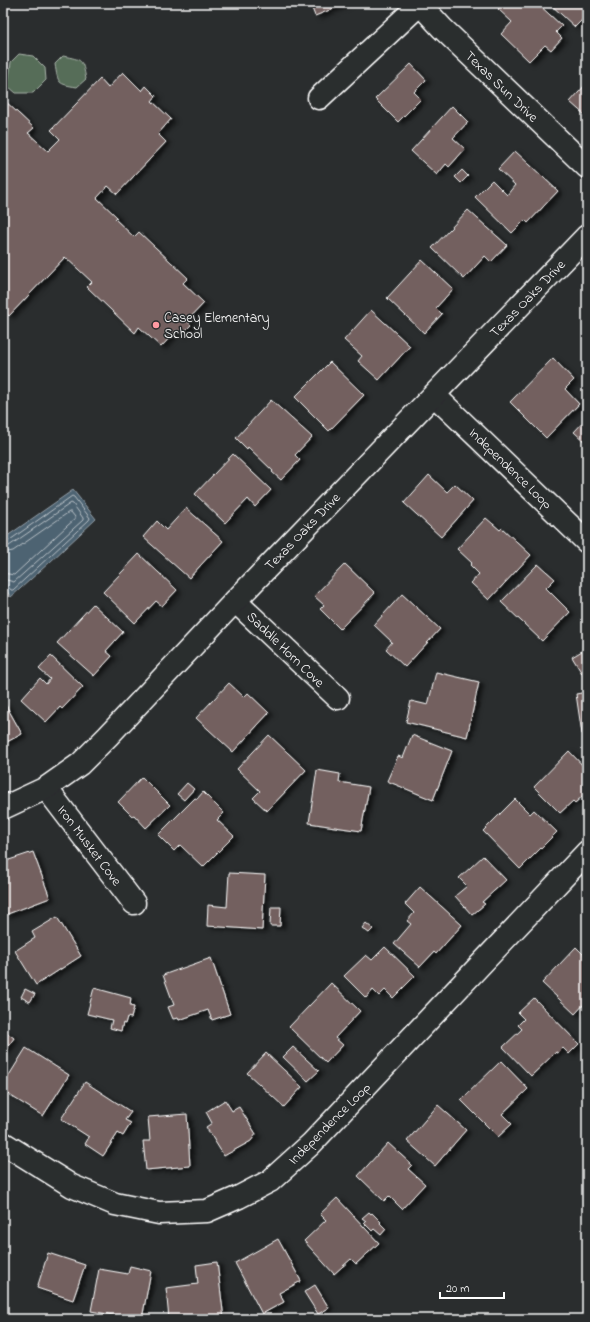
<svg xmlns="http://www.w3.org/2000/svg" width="590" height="1322" viewBox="0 0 590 1322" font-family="'Indie Flower',sans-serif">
  <defs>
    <filter id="shadow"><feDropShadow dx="4.5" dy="2.5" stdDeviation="2" flood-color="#0009"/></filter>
  </defs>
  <rect width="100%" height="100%" fill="#2a2d2e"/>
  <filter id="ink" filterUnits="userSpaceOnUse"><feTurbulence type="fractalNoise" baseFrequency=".025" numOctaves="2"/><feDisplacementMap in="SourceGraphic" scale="8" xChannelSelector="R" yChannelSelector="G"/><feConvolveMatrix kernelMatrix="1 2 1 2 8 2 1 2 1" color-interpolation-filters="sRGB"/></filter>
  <g filter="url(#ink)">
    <g fill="#576d59" stroke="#abb6ac">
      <path d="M19,54L33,56L45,68L46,80L33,93H16L8,86L11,62Z"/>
      <path d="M63,56C83,60 82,59 86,79L77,87C58,84 58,84 55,64Z"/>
    </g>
    <path fill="#4e6372" stroke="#95a1aa" d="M73,490L96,519L50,562L11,597L3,586V539Z"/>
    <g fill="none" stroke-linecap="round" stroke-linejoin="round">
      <g stroke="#b8c1c7" stroke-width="1">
        <path d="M3,542H7L72,496L74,497L90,518L89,520L13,590H11L6,584H3"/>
        <path d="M3,547L9,546L71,503L73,504L83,518V520L14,582L3,579"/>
        <path d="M3,553L13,551L69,512H71L75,517V519L67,526L14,575L3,573"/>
      </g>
    </g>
    <g fill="#73605e" stroke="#fff" filter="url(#shadow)">
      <path d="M310,3H347L315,16Z"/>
      <path d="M504,3H537L562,26L556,32L562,38L551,50L545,45L529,61L501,34L512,22L498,9Z"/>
      <path d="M549,3H587V15L575,27Z"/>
      <path d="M411,64L426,80L414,92L421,99L398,122L375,99Z"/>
      <path d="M123,72L142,91L146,86L156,96L152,101L171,119L158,134L166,142L117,194L108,186L97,198L117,217L115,219L134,237L139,232L188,278L183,283L204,303L187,321L191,325L182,334L177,330L161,347L139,327L135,333L87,287L92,282L65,257L9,316L3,310V99L34,128L28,133L48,151L60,139L51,130L100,79L108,88Z"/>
      <path d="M587,83V117L570,102Z"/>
      <path d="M452,106L468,122L453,138L465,149L449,167L446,164L437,175L411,151Z"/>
      <path d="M515,151L558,191L528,223L525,220L512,233L475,197L492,180L507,195L515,185L498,169Z"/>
      <path d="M462,170L468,176L461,183L455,177Z"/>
      <path d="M468,210L507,245L491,262L485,256L464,279L432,248Z"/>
      <path d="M422,260L453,289L436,308L442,314L424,333L387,298Z"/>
      <path d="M371,310L410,346L379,380L358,361L362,356L344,340Z"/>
      <path d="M553,358L574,380L565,389L579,404L546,438L510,402Z"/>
      <path d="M330,362L364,395L329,431L295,397Z"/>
      <path d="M271,400L312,437L295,455L300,460L281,480L272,472L273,471L248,447L247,449L236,438Z"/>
      <path d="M587,418V444L574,432Z"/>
      <path d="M233,454L271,490L255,507L248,499L225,523L195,494Z"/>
      <path d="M429,475L447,492L455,484L473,501L441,537L404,503Z"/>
      <path d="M186,508L223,541L189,578L143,537L157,521L166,530Z"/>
      <path d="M486,518L500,530L502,528L531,555L489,600L471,583L479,574L470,565L472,563L457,549Z"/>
      <path d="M139,554L177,590L162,606L156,601L135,623L103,592Z"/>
      <path d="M345,564L375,593L340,629L320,609L324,605L314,596Z"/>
      <path d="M538,564L555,579L546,588L570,612L542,641L501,602Z"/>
      <path d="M402,594L440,629L405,667L386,649L392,642L374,625Z"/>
      <path d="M93,604L123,632L106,651L112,656L94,676L57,643Z"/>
      <path d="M587,648V680H586L572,657Z"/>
      <path d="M51,656L83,687L62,709L60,707L46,722L21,699L40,678L46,684L50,679L39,669Z"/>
      <path d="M436,672L479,682L467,737L406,722L411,701L428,705Z"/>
      <path d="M229,683L244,697L248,693L269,713L233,752L196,718Z"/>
      <path d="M587,692V733L582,734L576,694Z"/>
      <path d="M3,700L22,734L3,744L5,748L3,750Z"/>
      <path d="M269,735L306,770L267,811L253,798L260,791L237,769Z"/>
      <path d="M412,735L452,751L433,800L387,781L398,756L403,758Z"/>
      <path d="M569,751L587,770V792L575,803L573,801L560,813L534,787Z"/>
      <path d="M317,770L340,774L339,782L369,787L361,831L309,823Z"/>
      <path d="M142,777L170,805L146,828L134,815L132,816L118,802Z"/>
      <path d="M187,783L194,789L184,800L177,794Z"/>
      <path d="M203,792L224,813L217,820L234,836L203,867L180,845L174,851L158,835L195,798L197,799Z"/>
      <path d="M515,799L530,814L534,810L557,832L520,869L483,831Z"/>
      <path d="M33,852L50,898L5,915L3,910V862Z"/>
      <path d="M483,856L506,880L482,902L485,904L472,915L455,896L467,886L459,878Z"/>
      <path d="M229,873L265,875L262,930L207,926L208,905L227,907Z"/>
      <path d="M420,887L462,925L436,954L434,952L420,967L394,944L411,924L407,921L414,913L405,904Z"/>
      <path d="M271,907H281L280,926H270Z"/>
      <path d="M57,917L81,956L36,985L15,951L35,938L32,932Z"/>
      <path d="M366,923L373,929L369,933L362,928Z"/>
      <path d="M385,947L415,976L393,998L385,990L379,996L373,990L366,998L344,976L366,955L372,960Z"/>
      <path d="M576,947L587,958V1001L575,1014L542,983Z"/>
      <path d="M211,958L230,1014L212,1020L208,1010L179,1020L178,1018L173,1019L168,1007L174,1005L163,975Z"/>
      <path d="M331,983L360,1011L335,1038L343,1045L326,1063L289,1027Z"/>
      <path d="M94,988L131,998L130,1006L134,1007L131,1018L127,1017L125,1024L123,1023L121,1031L110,1028L112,1020L87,1014Z"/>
      <path d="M25,989L35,994L30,1002L21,997Z"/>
      <path d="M534,998L579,1044L569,1054L563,1048L558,1053L556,1052L531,1076L503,1047L522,1029L518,1025L524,1019L518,1013Z"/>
      <path d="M3,1030L14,1038L3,1054Z"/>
      <path d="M293,1047L319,1071L308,1081L283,1057Z"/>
      <path d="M26,1048L69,1075L43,1116L3,1091V1085Z"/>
      <path d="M266,1053L302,1087L284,1107L247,1073Z"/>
      <path d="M501,1061L528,1089L502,1114L512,1124L498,1137L461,1100Z"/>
      <path d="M85,1082L131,1112L125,1120L131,1123L123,1136L118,1133L103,1156L85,1144L89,1137L61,1119Z"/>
      <path d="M225,1100L232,1111L239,1107L256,1134L251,1141L224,1156L206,1127L212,1123L206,1112Z"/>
      <path d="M438,1105L466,1130L435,1166L407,1141Z"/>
      <path d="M187,1114L190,1166L146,1170L143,1141H150L148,1117Z"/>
      <path d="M388,1143L412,1165L408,1169L425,1184L402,1209L389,1196L384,1201L358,1176Z"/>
      <path d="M337,1198L379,1243L356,1264L351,1259L334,1274L304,1241L326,1220L320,1214Z"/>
      <path d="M369,1212L371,1214L372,1213L381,1222L380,1223L386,1229L381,1235L374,1229L372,1231L364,1223L366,1221L362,1218Z"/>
      <path d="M278,1239L301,1281L279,1293L284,1302L262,1314L235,1263Z"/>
      <path d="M48,1253L85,1265L73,1300L37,1288Z"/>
      <path d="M217,1262L224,1319H169L166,1288L198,1284L196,1265Z"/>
      <path d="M130,1266L151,1271L142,1319H134L91,1311L99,1269L128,1274Z"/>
      <path d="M315,1285L329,1308L318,1314L304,1292Z"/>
    </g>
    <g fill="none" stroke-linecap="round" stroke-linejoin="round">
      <g stroke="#fff" stroke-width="25">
        <g id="minor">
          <path d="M419,3L442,28L587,167"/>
          <path d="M319,98L421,3"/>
          <path d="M434,395L587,542"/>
          <path d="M235,601L338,698"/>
          <path d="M46,788L134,903"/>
          <path d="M3,808L46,788L80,764L108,736L235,601L587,236"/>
          <path d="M3,1143L72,1186L115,1204L159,1213L207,1211L239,1197L270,1181L311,1144L587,852"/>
        </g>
      </g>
      <use href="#minor" stroke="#2a2d2e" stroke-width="22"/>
    </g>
  </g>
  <circle fill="#ff9aa2" stroke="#2a2d2e" stroke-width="1.5" cx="156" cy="325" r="4"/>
  <g text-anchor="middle" stroke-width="3" stroke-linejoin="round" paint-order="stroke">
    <g font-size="14" fill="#fff" stroke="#2a2d2e">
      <text transform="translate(502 86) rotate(44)" y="5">Texas Sun Drive</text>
      <text transform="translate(527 298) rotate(-46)" y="5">Texas Oaks Drive</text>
      <text transform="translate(511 468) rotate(44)" y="5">Independence Loop</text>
      <text transform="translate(302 531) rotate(-46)" y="5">Texas Oaks Drive</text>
      <text transform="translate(286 649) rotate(44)" y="5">Saddle Horn Cove</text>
      <text transform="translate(90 845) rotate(53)" y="5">Iron Musket Cove</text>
      <text transform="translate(329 1123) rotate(-45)" y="5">Independence Loop</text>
    </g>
    <g font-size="14" fill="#fff" stroke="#2a2d2e" text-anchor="start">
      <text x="164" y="322">Casey Elementary<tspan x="164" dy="16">School</tspan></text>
    </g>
  </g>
  <rect width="590" height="1322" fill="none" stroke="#2a2d2e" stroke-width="16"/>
  <rect x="8" y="8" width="574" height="1306" fill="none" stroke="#fff" stroke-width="1.5" filter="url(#ink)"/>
  <path d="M440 1292v6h64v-6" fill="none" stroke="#ffffff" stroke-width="2"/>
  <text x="446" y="1292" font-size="12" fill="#ffffff" stroke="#2a2d2e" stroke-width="3" paint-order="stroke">20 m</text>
</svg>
